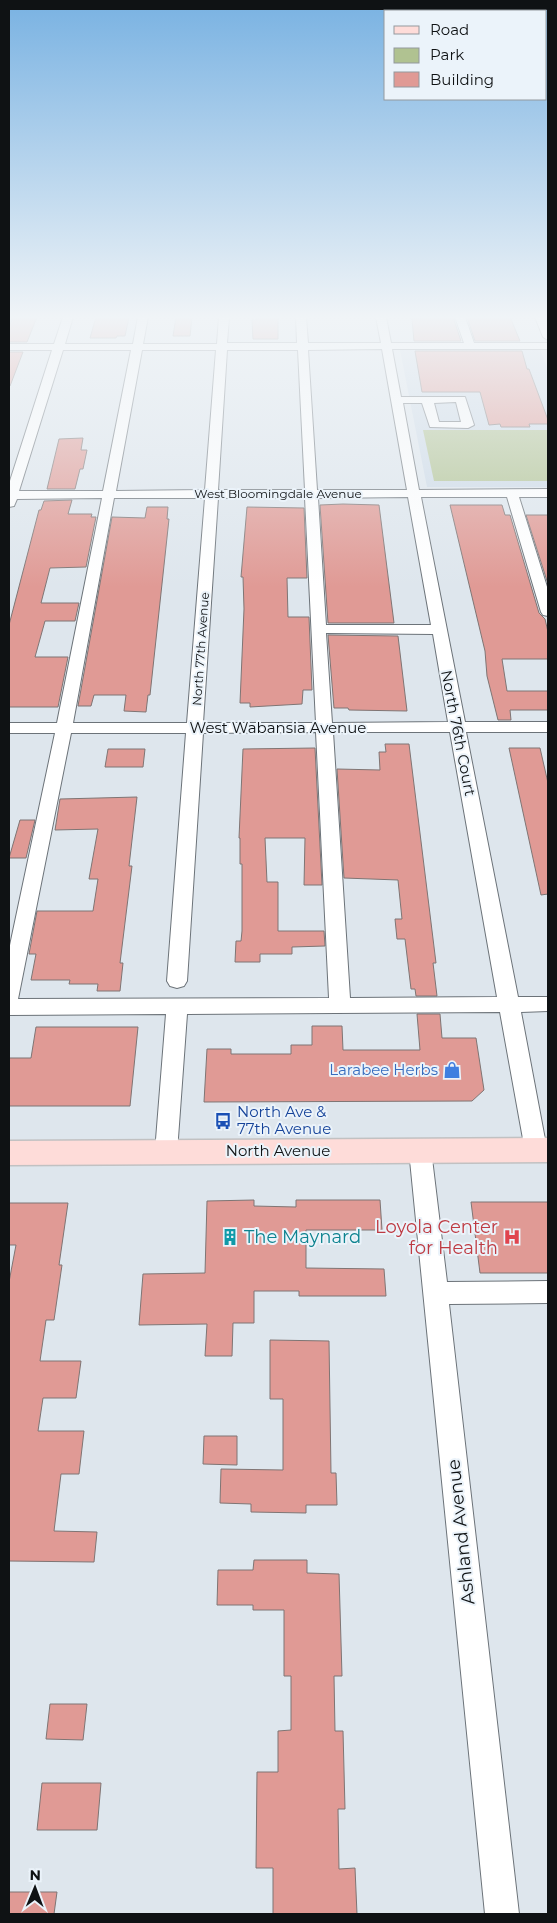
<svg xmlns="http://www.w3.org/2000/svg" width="557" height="1923" viewBox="0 0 557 1923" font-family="Montserrat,sans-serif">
  <rect width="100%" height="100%" fill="#dee6ed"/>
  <path fill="#cddae7" d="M540,349L548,370V487H427L400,350Z"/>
  <path fill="#b0c291" d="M423,430H548V481H434Z"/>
  <g fill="#e09a95" stroke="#7f7574">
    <path d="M13,317H37L27,342H9V327Z"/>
    <path d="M96,317H129L125,336H117L116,338H90Z"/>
    <path d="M176,317H192L190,336H173Z"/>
    <path d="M257,317H278V339H253L252,320H257Z"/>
    <path d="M427,317H453L461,341H414L412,319Z"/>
    <path d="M467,317H510L520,341H475Z"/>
    <path d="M415,351H522L527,369H529L548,420V424H529L530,427H501L500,424L489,425L480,392H422Z"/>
    <path d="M9,352H23L10,386L9,385Z"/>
    <path d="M83,438L81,450H87L83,469H80L75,489H47L59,439Z"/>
    <path d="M72,500L68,514H92L91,517H96L86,567L50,568L41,603H79L75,621H45L35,657H68L58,707H9V625L39,510H41L44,501Z"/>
    <path d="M343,504L379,505L394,623H328L320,505Z"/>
    <path d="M450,505H502L505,515H510L539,613L545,619L548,632V659H502L507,691H548V710H510L511,720H498L487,676L485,651Z"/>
    <path d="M147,507H168L167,519H169L150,695H148L146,712L124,711L126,695H94L91,706H78L112,517L145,518Z"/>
    <path d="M247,507L304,508L307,578H287L288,617H309L312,690H303L302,704L250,707V703H240L244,609L243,577H241Z"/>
    <path d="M526,515H548V584Z"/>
    <path d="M328,635L398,636L407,711L349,710L348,708H334Z"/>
    <path d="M385,744H409L436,963H433L437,996H416L415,989H411L405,939H397L395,919H402L398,880L344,878L337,769L380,770L379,752H386Z"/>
    <path d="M315,748L322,885H304L305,838H265L267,882H278V931H324L325,946L292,947V954H260V962H235L236,941H241L242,931V864H240V838H239L243,749Z"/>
    <path d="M509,748H540L548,783V894L541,895Z"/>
    <path d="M108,749H145L143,767H105Z"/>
    <path d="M137,797L129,866H132L120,963H123L120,991H97L98,984H69L70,980H31L36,954H29L37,911H93L98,879H89L98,829L55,830L60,799Z"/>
    <path d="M20,820H35L26,858H9Z"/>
    <path d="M417,1014H440L442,1038H476L484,1090L472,1101L204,1102L207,1049H231V1054H291V1045H312V1026H342L343,1050H420Z"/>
    <path d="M36,1027H138L130,1106H9V1058H31Z"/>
    <path d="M254,1200V1206L296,1207V1200H380L382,1230H306V1268L384,1269L386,1296H299V1291H254V1323H233L232,1356H205L207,1324L139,1325L143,1274L205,1273L207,1201Z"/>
    <path d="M471,1202H548V1273H480Z"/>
    <path d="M9,1203H68L59,1265H62L54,1320H46L40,1361H81L76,1398H43L38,1431H84L79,1474H61L54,1531L97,1532L94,1562L9,1561V1282L16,1245H9Z"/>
    <path d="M270,1340L329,1341L331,1473H336L337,1505H306V1513L251,1512V1504L220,1503L221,1469L283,1470V1399H270Z"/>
    <path d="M204,1436H237V1465L203,1464Z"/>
    <path d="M254,1560H307V1573L339,1574L342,1676H334L335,1731H343L345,1809H338L339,1869L355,1868L357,1914H273V1868H256L257,1772H278V1731L291,1730V1676H284V1610H253V1605H217L218,1570H253Z"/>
    <path d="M50,1704H87L83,1740L46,1739Z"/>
    <path d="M42,1783H101L97,1830H37Z"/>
    <path d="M9,1892H57L54,1914H9Z"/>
  </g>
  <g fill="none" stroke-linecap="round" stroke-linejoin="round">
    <g stroke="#6c7379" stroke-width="2">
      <g id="minor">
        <path d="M63,317H73L65,344H133L138,317H148L143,344H217L219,317H229L227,343H297L296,317H306L308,343H381L376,317H386L391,343H464L455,317H465L474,343H548V349H392L401,397H465L474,425L468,428L430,427L422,403H403L419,490L548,489V497H519L548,590V616L543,615L541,612L507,497H421L465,722H548V732H466L518,997H548V1011L521,1012L547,1150L544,1157L536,1159L528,1157L525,1150L500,1012L187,1014L177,1152L174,1159L166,1161L158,1159L155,1152L166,1014L9,1015V950L55,733H9V723H57L102,498L17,499L14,506L9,507V484L52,350H9V344H54ZM382,349L407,490H317L308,350ZM63,350H131L103,491H19ZM142,350H216L205,490L116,491ZM227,350H298L305,490H218ZM456,402L461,422H439L434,403ZM408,497L431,625H326L318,498ZM114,498H205L187,723H73ZM218,498H305L316,723H203ZM326,633L433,634L448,722L332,723ZM316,732L329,998L18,999L71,733H186L167,981L170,986L177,988L184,986L187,981L203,733ZM333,732H450L497,997L350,998Z"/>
        <path d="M535,317H545L548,325V340L543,337Z"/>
        <path d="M420,1141L428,1143L431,1150L447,1282L548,1281V1303L449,1304L519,1914H485L409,1150L412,1143Z"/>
      </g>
    </g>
    <g stroke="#c1c1c2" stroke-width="3">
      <path id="major" d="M548,1138V1162L9,1165V1141Z"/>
    </g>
    <use href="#minor" fill="#fff" fill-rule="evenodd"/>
    <use href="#major" fill="#fedcd9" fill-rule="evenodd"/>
  </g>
  <linearGradient id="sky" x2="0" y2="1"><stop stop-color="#79b2e2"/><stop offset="0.54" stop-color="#f0f4f7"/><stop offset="1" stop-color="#f0f4f7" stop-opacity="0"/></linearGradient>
  <rect width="557" height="587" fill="url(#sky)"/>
  <defs>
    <g id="shop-bare" transform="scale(1.35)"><path d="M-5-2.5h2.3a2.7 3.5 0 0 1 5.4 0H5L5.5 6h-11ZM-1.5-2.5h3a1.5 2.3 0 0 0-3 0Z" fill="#3f7fe0" stroke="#ebf3fa" stroke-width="2.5" paint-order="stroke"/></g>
    <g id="bus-bare" transform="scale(1.35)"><path d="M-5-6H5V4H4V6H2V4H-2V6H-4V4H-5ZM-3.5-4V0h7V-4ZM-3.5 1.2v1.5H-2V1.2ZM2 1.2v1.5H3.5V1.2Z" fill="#1a4fb4" stroke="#ebf3fa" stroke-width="2.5" paint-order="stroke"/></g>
    <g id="building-bare" transform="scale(1.35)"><path d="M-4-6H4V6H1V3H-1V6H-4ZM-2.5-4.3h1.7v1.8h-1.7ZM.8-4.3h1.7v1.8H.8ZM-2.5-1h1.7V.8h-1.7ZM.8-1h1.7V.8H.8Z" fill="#0f9aa8" stroke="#ebf3fa" stroke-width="2.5" paint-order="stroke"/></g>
    <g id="hospital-bare" transform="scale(1.35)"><path d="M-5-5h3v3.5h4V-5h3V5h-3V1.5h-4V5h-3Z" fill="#e0444e" stroke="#ebf3fa" stroke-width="2.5" paint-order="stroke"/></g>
  </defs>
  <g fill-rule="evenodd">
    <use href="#shop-bare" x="452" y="1070"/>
    <use href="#bus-bare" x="223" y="1121"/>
    <use href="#building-bare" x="230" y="1237"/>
    <use href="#hospital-bare" x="512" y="1237"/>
  </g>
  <g text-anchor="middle" stroke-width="4" stroke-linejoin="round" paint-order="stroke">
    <g font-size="12" fill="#0f1214" stroke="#ebf3fa">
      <text x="278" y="498">West Bloomingdale Avenue</text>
      <text transform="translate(201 649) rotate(-86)" y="4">North 77th Avenue</text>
    </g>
    <g font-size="15" fill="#0f1214" stroke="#ebf3fa">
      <text x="278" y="733">West Wabansia Avenue</text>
      <text transform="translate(458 733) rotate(79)" y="5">North 76th Court</text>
      <text x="278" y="1156">North Avenue</text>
    </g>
    <g font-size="15" fill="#366cbe" stroke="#ebf3fa" text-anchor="end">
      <text x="438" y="1075">Larabee Herbs</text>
    </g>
    <g font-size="15" fill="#164399" stroke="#ebf3fa" text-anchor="start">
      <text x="237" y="1117">North Ave &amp;<tspan x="237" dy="17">77th Avenue</tspan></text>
    </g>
    <g font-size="18" fill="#be3a42" stroke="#ebf3fa" text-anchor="end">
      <text x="498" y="1233">Loyola Center<tspan x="498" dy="21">for Health</tspan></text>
    </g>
    <g font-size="18" fill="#0d838f" stroke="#ebf3fa" text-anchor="start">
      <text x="244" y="1243">The Maynard</text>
    </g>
    <g font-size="18" fill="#0f1214" stroke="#ebf3fa">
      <text transform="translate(461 1532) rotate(-96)" y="6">Ashland Avenue</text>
    </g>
  </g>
  <rect width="557" height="1923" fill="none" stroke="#0f1214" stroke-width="20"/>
  <rect x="384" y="10" width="162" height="90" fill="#ebf3fa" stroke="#93999e"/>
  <rect x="394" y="26" width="25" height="8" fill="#fedcd9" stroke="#93999e"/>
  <text x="430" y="35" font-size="15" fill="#0f1214">Road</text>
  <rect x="394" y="48" width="25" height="15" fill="#b0c291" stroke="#93999e"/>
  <text x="430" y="60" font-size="15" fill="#0f1214">Park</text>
  <rect x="394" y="72" width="25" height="15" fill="#e09a95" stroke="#93999e"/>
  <text x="430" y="85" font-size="15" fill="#0f1214">Building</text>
  <g transform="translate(35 1888) rotate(1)" stroke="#ebf3fa" stroke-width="4" paint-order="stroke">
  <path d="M0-4L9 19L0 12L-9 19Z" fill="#0f1214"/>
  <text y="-8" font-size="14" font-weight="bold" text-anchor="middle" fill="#0f1214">N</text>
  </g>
</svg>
